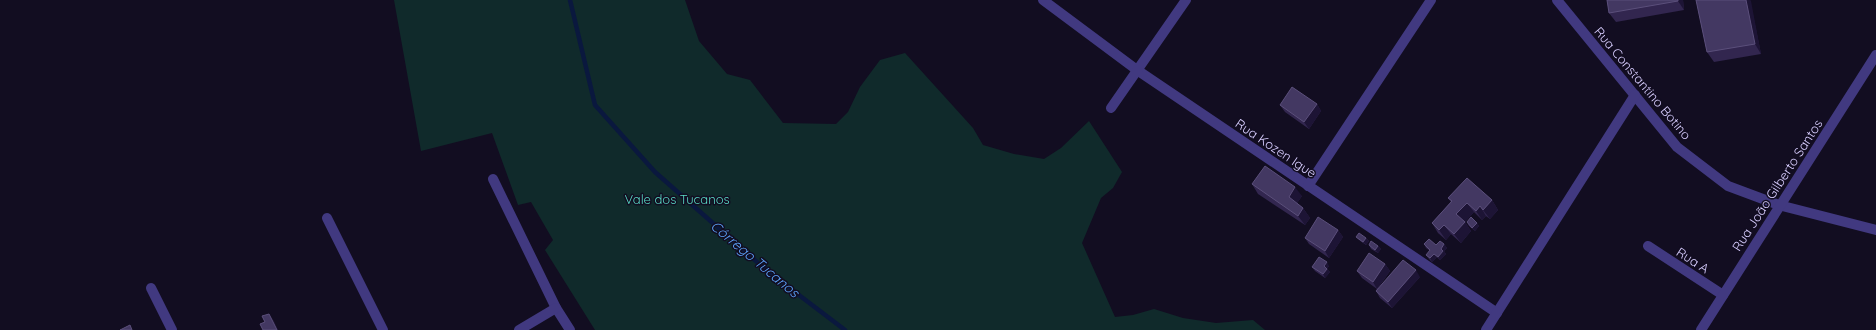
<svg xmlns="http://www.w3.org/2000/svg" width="1876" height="330" viewBox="0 0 1876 330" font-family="Quicksand,sans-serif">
  <rect width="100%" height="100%" fill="#120d21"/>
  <path fill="#102a2b" d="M394,0H685L699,41L727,74L750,80L783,123L836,124L848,112L860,87L880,60L905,53L973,128L983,145L1014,154L1044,159L1061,148L1089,121L1122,172L1113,188L1101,198L1082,243L1115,317L1133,315L1154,309L1183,318L1216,323L1253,320L1265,330H595L545,250L553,240L531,202L518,205L492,133L421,151Z"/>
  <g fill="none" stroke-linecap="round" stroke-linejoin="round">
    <path stroke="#0a183e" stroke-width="4.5" d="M570,0L595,105L655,172L766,270L845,330"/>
    <g stroke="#413980" stroke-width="10">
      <path d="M1043,0L1137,70L1497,313"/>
      <path d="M1557,0L1677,147L1728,186L1779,205L1876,230"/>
      <path d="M1111,108L1186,0"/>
      <path d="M493,179L556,308L570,330"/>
      <path d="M1308,186L1431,0"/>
      <path d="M327,218L383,330"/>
      <path d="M1648,246L1723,295"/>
      <path d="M151,288L172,330"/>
      <path d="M519,330L556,308"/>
      <path d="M1486,330L1635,95"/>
      <path d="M1701,330L1876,55"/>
    </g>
  </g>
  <g fill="#32264f">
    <path d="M1607,0H1683L1684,10L1616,22L1609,13Z"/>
    <path d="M1696,0H1750L1761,54L1714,62L1707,52Z"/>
    <path d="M1317,104L1321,111L1309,129L1285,112L1280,105Z"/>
    <path d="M1252,184L1302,196L1297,203L1303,208L1310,218L1305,225L1258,194Z"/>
    <path d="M1448,198L1492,200L1498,210L1490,219L1486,216L1482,220L1474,212L1465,222L1471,231L1461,243L1451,234L1446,240L1438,233L1432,223L1451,202Z"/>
    <path d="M1467,222L1477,223L1479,226L1475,231L1469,226Z"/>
    <path d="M1338,230L1343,237L1329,258L1309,244L1305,238Z"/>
    <path d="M1356,237L1366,238L1369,241L1366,245L1359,240Z"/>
    <path d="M1424,244L1436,245L1444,244L1447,248L1444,251L1446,254L1440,260L1437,257L1432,262L1429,259L1426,255L1430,251L1426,248Z"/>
    <path d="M1369,245L1378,246L1381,249L1378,253L1371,249Z"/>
    <path d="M1385,264L1390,271L1378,288L1420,277L1392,308L1380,298L1376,291L1377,289L1362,278L1357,271Z"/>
    <path d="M1329,266L1327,269L1330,272L1325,278L1315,271L1312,267Z"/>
  </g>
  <g fill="#1d1435">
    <path d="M1678,0H1683L1684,10L1678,1Z"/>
    <path d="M1746,0H1750L1751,1L1761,54L1755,44Z"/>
    <path d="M1317,104L1321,111L1309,129L1304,122Z"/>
    <path d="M1295,187L1302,196L1295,206L1289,197Z"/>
    <path d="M1492,200L1498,210L1490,219L1483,210Z"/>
    <path d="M1467,203L1474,212L1465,222L1471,231L1461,243L1454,234L1456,214Z"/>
    <path d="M1480,206L1486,216L1482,220L1476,211Z"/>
    <path d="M1303,208L1310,218L1305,225L1298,216Z"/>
    <path d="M1477,223L1479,226L1475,231L1472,228Z"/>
    <path d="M1444,225L1451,234L1446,240L1439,230Z"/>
    <path d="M1338,230L1343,237L1329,258L1325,251Z"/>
    <path d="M1366,238L1369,241L1366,245L1363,242Z"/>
    <path d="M1444,244L1447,248L1444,251L1446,254L1440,260L1438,257L1441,249Z"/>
    <path d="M1378,246L1381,249L1378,253L1375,250Z"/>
    <path d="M1434,254L1437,257L1432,262L1430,258Z"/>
    <path d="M1327,262L1329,266L1326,270L1324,266Z"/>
    <path d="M1385,264L1390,271L1377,289L1373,282Z"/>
    <path d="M1327,269L1330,272L1325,278L1323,274Z"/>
    <path d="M1416,270L1420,277L1392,308L1388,302Z"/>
    <path d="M269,314L274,321L278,330H277Z"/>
  </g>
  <g fill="#433862" stroke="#5b4f7b">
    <path d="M1607,0H1678V1L1609,13Z"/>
    <path d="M1696,0H1746L1755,44L1707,52Z"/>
    <path d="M1292,87L1317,104L1304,122L1280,105Z"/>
    <path d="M1265,166L1295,187L1289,197L1303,208L1298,216L1252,184Z"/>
    <path d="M1467,178L1492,200L1483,210L1480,206L1476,211L1467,203L1456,214L1465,222L1454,234L1444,225L1439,230L1432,223L1452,201L1448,198Z"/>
    <path d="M1318,217L1338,230L1325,251L1305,238Z"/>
    <path d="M1471,217L1477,223L1472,228L1467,222Z"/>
    <path d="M1359,233L1366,238L1363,242L1356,237Z"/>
    <path d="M1429,239L1436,245L1440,241L1444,244L1441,249L1443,251L1438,257L1434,254L1430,258L1426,255L1430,250L1424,244Z"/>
    <path d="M1371,241L1378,246L1375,250L1369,245Z"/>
    <path d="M1369,253L1385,264L1373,282L1357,271Z"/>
    <path d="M1319,257L1327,262L1324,266L1327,269L1323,274L1312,267Z"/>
    <path d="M1403,260L1416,270L1388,302L1376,291Z"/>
    <path d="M269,314L277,330H263L260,324L265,322L262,316Z"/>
    <path d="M130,325L132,330H120Z"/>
  </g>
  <g text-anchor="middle" stroke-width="3" stroke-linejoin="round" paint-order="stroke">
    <g font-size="13" fill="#d8ceff" stroke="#120d21">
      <text transform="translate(1643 83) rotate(50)" y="5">Rua Constantino Botino</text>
      <text transform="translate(1276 148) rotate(34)" y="5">Rua Kozen Igue</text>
      <text transform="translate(1777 185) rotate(-57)" y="5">Rua João Gilberto Santos</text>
      <text transform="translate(1693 260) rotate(33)" y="5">Rua A</text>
    </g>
    <g font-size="13" fill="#5adec8" stroke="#120d21">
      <text x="677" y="204">Vale dos Tucanos</text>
    </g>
    <g font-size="14" font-style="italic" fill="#5da6fe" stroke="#120d21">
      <text transform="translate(755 259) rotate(40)" y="5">Córrego Tucanos</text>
    </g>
  </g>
</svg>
